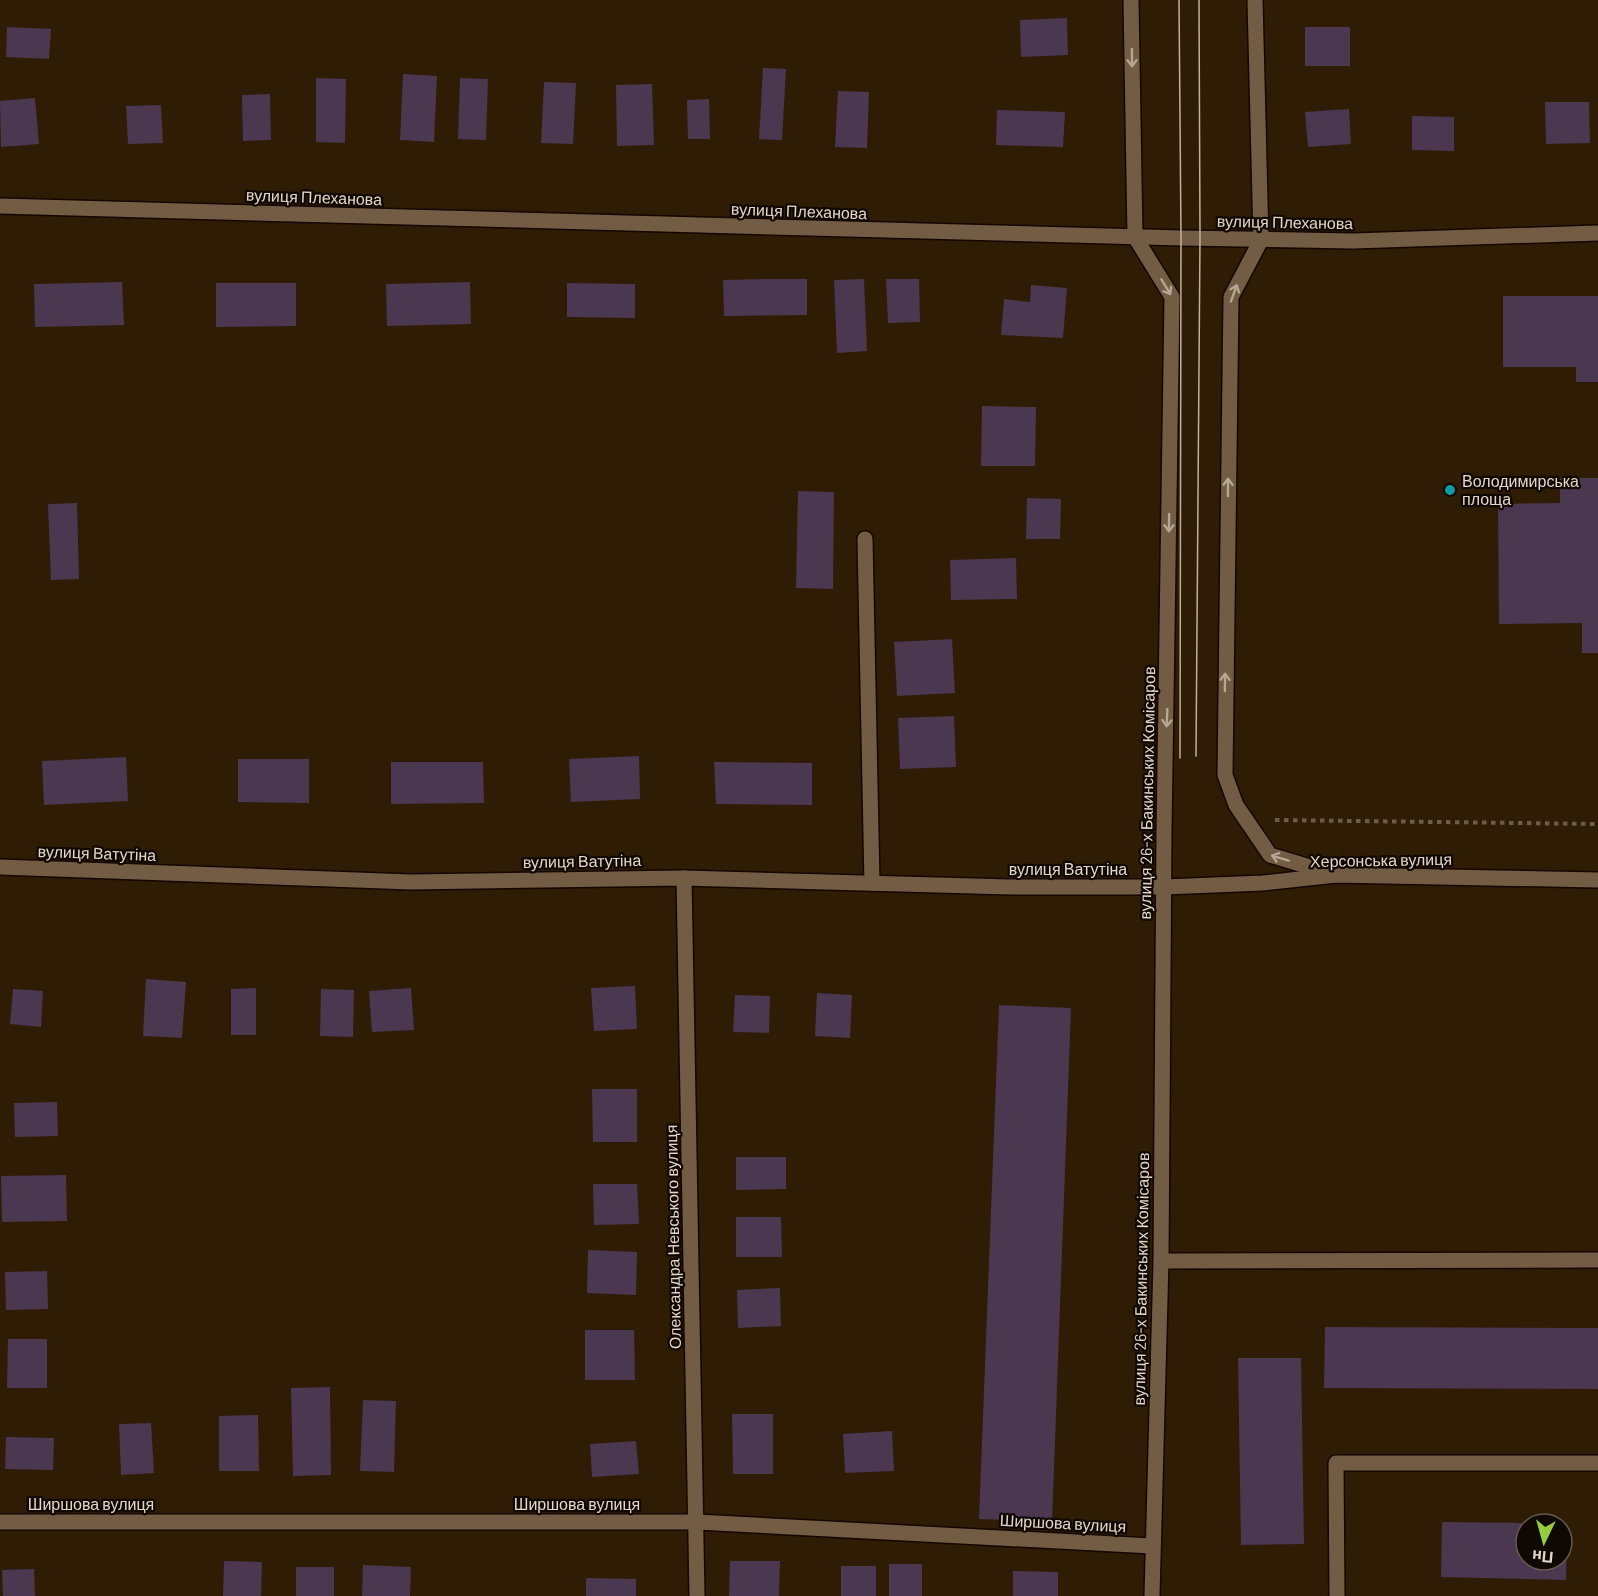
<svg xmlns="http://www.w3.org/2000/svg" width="1598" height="1596" viewBox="0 0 1598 1596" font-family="Barlow,sans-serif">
  <rect width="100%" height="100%" fill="#2e1c04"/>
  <g fill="#4c3750">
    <path d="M1067,18L1068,55L1021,57L1020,20Z"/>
    <path d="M7,27L51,29L49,59L6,57Z"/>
    <rect x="1305" y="27" width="45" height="39"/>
    <path d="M763,68L786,69L782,140L759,139Z"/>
    <path d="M403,74L437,76L434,142L400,140Z"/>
    <path d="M316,78L346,79L345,143L316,142Z"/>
    <path d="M460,78L488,79L486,140L458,139Z"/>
    <path d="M544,82L576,83L573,144L541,143Z"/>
    <path d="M652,84L654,145L617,146L616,85Z"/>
    <path d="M838,91L869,92L867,148L835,147Z"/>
    <path d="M270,94L271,140L243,141L242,95Z"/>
    <path d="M35,98L39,144L1,147L0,101Z"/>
    <path d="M709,99L710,139H688L687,100Z"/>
    <path d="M1545,102H1589L1590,143L1546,144Z"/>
    <path d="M161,105L163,143L128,144L126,106Z"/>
    <path d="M1349,109L1351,144L1308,147L1305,112Z"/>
    <path d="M997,110L1065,112L1063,147L996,145Z"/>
    <path d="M1412,116L1454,117V151L1412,150Z"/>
    <path d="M764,279H807V315L724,316L723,280Z"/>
    <path d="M864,279L867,351L837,353L834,280Z"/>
    <path d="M886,279H919L920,322L888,323Z"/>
    <path d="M122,282L124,325L35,327L34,284Z"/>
    <path d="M470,282L471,324L387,326L386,284Z"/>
    <path d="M216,283H296V326L216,327Z"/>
    <path d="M567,283L635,284V318L567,317Z"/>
    <path d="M1031,285L1067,288L1063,338L1001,335L1004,299L1030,302Z"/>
    <path d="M1503,296H1598V382H1576V367H1503Z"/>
    <path d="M982,406L1036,407L1035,466H981Z"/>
    <path d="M1560,478H1598V653H1582V623L1499,624L1498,504L1560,503Z"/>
    <path d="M798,491L834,492L833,589L796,588Z"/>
    <path d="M1027,498L1061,499L1060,539H1026Z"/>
    <path d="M77,503L79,579L51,580L48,504Z"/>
    <path d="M1016,558L1017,599L951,600L950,560Z"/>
    <path d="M952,639L955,693L897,696L894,642Z"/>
    <path d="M954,716L956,767L900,769L898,718Z"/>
    <path d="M639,756L640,799L571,802L569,759Z"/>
    <path d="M126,757L128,801L44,805L42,761Z"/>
    <path d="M238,759H309V803L238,802Z"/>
    <path d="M391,762H483L484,803L391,804Z"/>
    <path d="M714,762L812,763V805L716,804Z"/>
    <path d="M146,979L186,982L182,1038L143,1036Z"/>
    <path d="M635,986L637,1029L594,1031L591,988Z"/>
    <path d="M256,988V1035H231V989Z"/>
    <path d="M411,988L414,1030L372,1032L369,991Z"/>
    <path d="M13,989L43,991L41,1027L10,1024Z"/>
    <path d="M321,989L354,990L353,1037L320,1036Z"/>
    <path d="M817,993L852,995L850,1038L815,1036Z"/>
    <path d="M735,995L770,996L769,1033L733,1032Z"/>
    <path d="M999,1005L1071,1008L1052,1522L979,1519Z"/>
    <path d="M592,1089H637V1142H593Z"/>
    <path d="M57,1102L58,1136L15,1137L14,1103Z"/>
    <path d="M736,1157H786V1189L736,1190Z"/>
    <path d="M66,1175L67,1221L2,1222L1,1176Z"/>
    <path d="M593,1184H637L639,1224L594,1225Z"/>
    <path d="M736,1217H781L782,1257H736Z"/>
    <path d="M588,1250L637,1252L636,1295L587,1293Z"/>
    <path d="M47,1271L48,1309L6,1310L5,1272Z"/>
    <path d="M780,1288L781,1326L738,1328L737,1290Z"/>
    <path d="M1325,1327L1598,1328V1389L1324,1388Z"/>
    <path d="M585,1330H634L635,1380H585Z"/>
    <path d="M8,1339H47V1388H7Z"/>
    <path d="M1238,1358H1301L1304,1544L1241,1545Z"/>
    <path d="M330,1387L331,1475L293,1476L291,1388Z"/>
    <path d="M363,1400L396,1401L394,1472L360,1471Z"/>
    <path d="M732,1414H773V1474H733Z"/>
    <path d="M258,1415L259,1471H219V1416Z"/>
    <path d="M151,1423L154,1473L121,1475L119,1424Z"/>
    <path d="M892,1431L894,1471L845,1473L843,1434Z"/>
    <path d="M6,1437L54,1438L53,1470L5,1469Z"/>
    <path d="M636,1441L639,1474L592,1477L590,1444Z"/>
    <path d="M1442,1522L1526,1523V1560H1562V1524H1567L1566,1580L1441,1577Z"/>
    <path d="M224,1561L262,1562L261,1596H223Z"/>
    <path d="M730,1561H780L779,1596H729Z"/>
    <rect x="889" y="1564" width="33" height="32"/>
    <path d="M363,1565L411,1567L410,1596H362Z"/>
    <rect x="841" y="1566" width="35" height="30"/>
    <rect x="296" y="1567" width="38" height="29"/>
    <path d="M34,1569L35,1596H3L2,1570Z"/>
    <path d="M1013,1571L1058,1572V1596H1013Z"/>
    <path d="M586,1578L636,1579V1596H586Z"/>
  </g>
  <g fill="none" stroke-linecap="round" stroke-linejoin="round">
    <g stroke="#160600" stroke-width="18">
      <g id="lane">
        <path d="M865,539L872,883"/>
        <path d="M1161,1261L1598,1260"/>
        <path d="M1337,1596L1336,1463H1598"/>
      </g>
    </g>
    <g stroke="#160600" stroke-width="18">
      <g id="street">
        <path d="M1131,0L1135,237L1172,297L1164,832L1161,1261L1152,1596"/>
        <path d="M1255,0L1261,240L1231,297L1225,775L1236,805L1270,855L1336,875"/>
        <path d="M0,206L1181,238L1353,241L1598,233"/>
        <path d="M684,878L697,1596"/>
        <path d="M0,1522H697L1152,1546"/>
      </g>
    </g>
    <g stroke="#160600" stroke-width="18">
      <path id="secondary" d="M0,867L411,882L684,878L1010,887H1164L1263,883L1336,875L1598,880"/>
    </g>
    <path stroke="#6d5d48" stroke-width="4" stroke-dasharray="4.5 4.5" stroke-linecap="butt" d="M1275,820L1598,824"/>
    <use href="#lane" stroke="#725c43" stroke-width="15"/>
    <use href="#street" stroke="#725c43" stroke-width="15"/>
    <use href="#secondary" stroke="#725c43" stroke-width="15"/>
    <g stroke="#bfb1a1" stroke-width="1.5">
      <path d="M1179,0L1181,238L1180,758"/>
      <path d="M1196,756L1200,238L1199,0"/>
    </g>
  </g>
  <defs><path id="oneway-shaft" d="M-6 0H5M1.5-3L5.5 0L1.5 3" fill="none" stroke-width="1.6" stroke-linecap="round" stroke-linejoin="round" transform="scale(1.5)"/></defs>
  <g stroke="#b6a693">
    <use href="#oneway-shaft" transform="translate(1132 58) rotate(89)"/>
    <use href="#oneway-shaft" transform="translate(1166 287) rotate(59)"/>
    <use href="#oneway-shaft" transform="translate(1234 293) rotate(-70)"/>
    <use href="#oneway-shaft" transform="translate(1228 487) rotate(-89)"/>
    <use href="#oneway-shaft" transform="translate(1169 523) rotate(91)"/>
    <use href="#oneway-shaft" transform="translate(1225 682) rotate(-89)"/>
    <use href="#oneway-shaft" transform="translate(1167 718) rotate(92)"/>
    <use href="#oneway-shaft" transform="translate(1280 858) rotate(-163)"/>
  </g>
  <circle fill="#0f9aa8" stroke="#100802" stroke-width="2" cx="1450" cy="490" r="6"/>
  <g text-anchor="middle" stroke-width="4.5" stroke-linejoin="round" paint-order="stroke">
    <g font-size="16" fill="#e4d7c9" stroke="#100802">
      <text transform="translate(314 197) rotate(2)" y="6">вулиця Плеханова</text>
      <text transform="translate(799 211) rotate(2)" y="6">вулиця Плеханова</text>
      <text transform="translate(1285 222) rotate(1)" y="6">вулиця Плеханова</text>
      <text transform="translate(1147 793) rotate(-89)" y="6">вулиця 26-х Бакинських Комісаров</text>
      <text transform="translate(97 853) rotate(2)" y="6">вулиця Ватутіна</text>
      <text transform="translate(1381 860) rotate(-1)" y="6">Херсонська вулиця</text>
      <text transform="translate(582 861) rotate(-1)" y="6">вулиця Ватутіна</text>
      <text x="1068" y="875">вулиця Ватутіна</text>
      <text transform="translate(673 1237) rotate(-91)" y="6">Олександра Невського вулиця</text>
      <text transform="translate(1141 1279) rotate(-89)" y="6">вулиця 26-х Бакинських Комісаров</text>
      <text x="91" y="1510">Ширшова вулиця</text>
      <text x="577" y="1510">Ширшова вулиця</text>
      <text transform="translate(1063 1523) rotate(3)" y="6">Ширшова вулиця</text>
    </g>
    <g font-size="16" fill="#e4d7c9" stroke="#100802" text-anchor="start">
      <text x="1462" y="487">Володимирська<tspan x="1462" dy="18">площа</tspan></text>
    </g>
  </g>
  <g transform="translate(1544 1542) rotate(185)"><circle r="28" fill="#100802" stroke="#655b52" stroke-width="1.5"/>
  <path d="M0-4.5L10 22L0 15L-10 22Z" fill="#93cc3d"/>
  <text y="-9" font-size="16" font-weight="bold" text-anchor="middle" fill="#e4d7c9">Пн</text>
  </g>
</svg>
